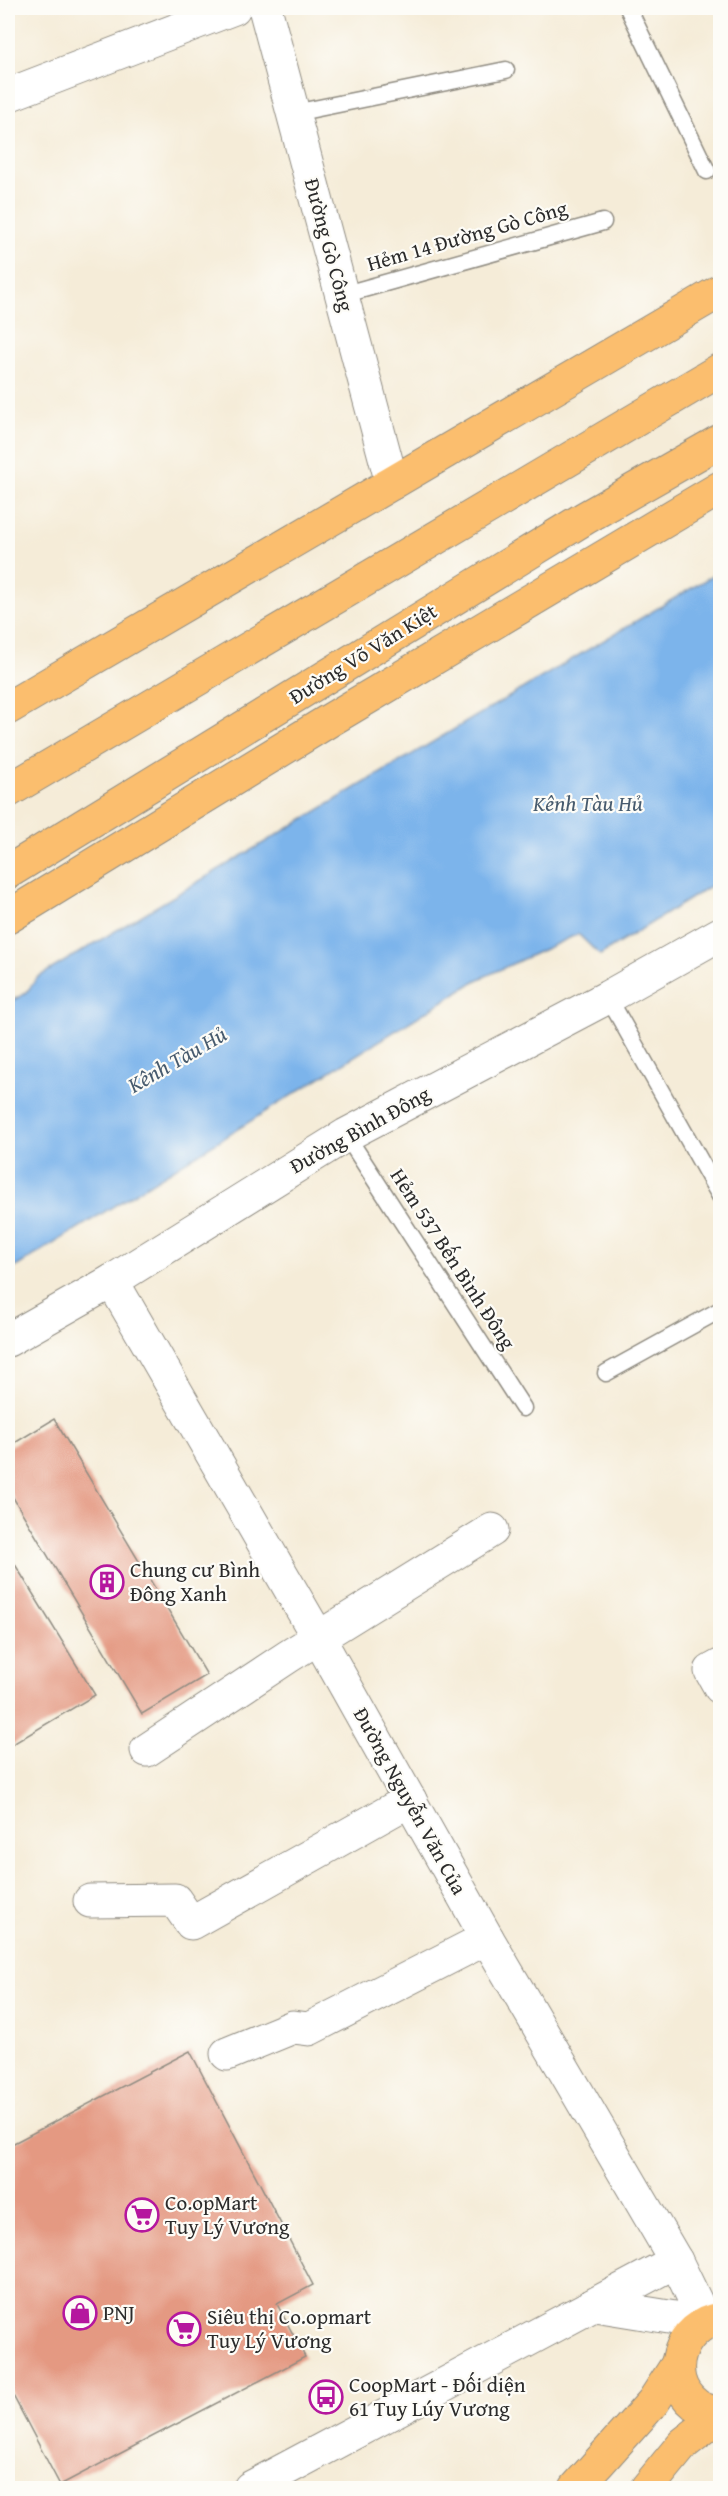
<svg xmlns="http://www.w3.org/2000/svg" width="728" height="2496" viewBox="0 0 728 2496" font-family="'Gentium Book Plus',serif">
  <rect width="100%" height="100%" fill="#fdfcf7"/>
  <filter id="ink" filterUnits="userSpaceOnUse"><feTurbulence type="fractalNoise" baseFrequency=".0167" numOctaves="2"/><feDisplacementMap in="SourceGraphic" scale="12" xChannelSelector="R" yChannelSelector="G"/><feConvolveMatrix kernelMatrix="1 2 1 2 8 2 1 2 1" color-interpolation-filters="sRGB"/></filter>
  <filter id="wash" filterUnits="userSpaceOnUse"><feTurbulence type="fractalNoise" baseFrequency=".008" numOctaves="4" result="noise"/><feDisplacementMap in="SourceGraphic" scale="24" xChannelSelector="R" yChannelSelector="G"/><feGaussianBlur stdDeviation="1.35" result="paint"/><feColorMatrix in="noise" values="0 0 0 0 0 0 0 0 0 0 0 0 0 0 0 0 0 1.4 0 .05"/><feComposite in="paint" operator="in"/></filter>
  <g filter="url(#wash)">
    <rect width="100%" height="100%" fill="#f5ecd8"/>
    <path fill="#7bb4eb" stroke="#53708b" stroke-width="1.5" d="M720,571V880L600,955L578,934L477,980L8,1272V1003L26,993L38,977Z"/>
    <g id="blocks">
      <g fill="#e49982">
        <path d="M54,1419L207,1675L142,1714L8,1489V1447Z"/>
        <path d="M8,1553L95,1695L8,1747Z"/>
        <path d="M190,2051L313,2285L277,2304L305,2357L60,2485L8,2386V2146Z"/>
      </g>
    </g>
  </g>
  <g filter="url(#ink)">
    <use href="#blocks" fill-opacity="0" stroke="#908c82" stroke-width="1.5"/>
    <g fill="none" stroke-linecap="round" stroke-linejoin="round">
      <g stroke="#908c82" stroke-width="19">
        <g id="service">
          <path d="M628,8L707,171"/>
          <path d="M294,113L506,70"/>
          <path d="M342,295L603,222"/>
          <path d="M608,997L720,1196"/>
          <path d="M346,1135L523,1408"/>
          <path d="M606,1373L720,1310"/>
        </g>
      </g>
      <g stroke="#908c82" stroke-width="35">
        <g id="minor">
          <path d="M720,1666L711,1671L720,1687"/>
          <path d="M147,1750L289,1656L492,1530"/>
          <path d="M90,1901L175,1900L191,1923L410,1800"/>
          <path d="M227,2054L293,2027L309,2029L487,1938"/>
          <path d="M595,2305L706,2323"/>
          <path d="M250,2488L676,2261"/>
        </g>
      </g>
      <g stroke="#908c82" stroke-width="35">
        <g id="tertiary">
          <path d="M265,8L392,483"/>
          <path d="M8,95L234,8"/>
          <path d="M112,1281L318,1637L487,1938L676,2261L706,2323"/>
          <path d="M8,1340L112,1281L346,1135L608,997L720,934"/>
        </g>
      </g>
      <g stroke="#908c82" stroke-width="35">
        <g id="primary">
          <path d="M8,708L720,291"/>
          <path d="M8,917L330,720L720,488"/>
          <path d="M720,2319C681,2324 661,2377 695,2404C702,2410 712,2412 720,2414"/>
          <path d="M576,2488L653,2402L677,2365"/>
          <path d="M647,2488L683,2444L720,2415"/>
        </g>
      </g>
      <g stroke="#908c82" stroke-width="35">
        <g id="trunk">
          <path d="M8,791L720,370"/>
          <path d="M8,872L585,518L720,441"/>
        </g>
      </g>
      <use href="#service" stroke="#fff" stroke-width="16"/>
      <use href="#minor" stroke="#fff" stroke-width="33"/>
      <use href="#tertiary" stroke="#fff" stroke-width="33"/>
      <use href="#primary" stroke="#fbbe6e" stroke-width="33"/>
      <use href="#trunk" stroke="#fbbe6e" stroke-width="33"/>
    </g>
  </g>
  <defs>
    <g id="building-ring" transform="scale(1.725)"><circle r="9.5" fill="#fdfcf7" stroke="#b5179e" stroke-width="1.5"/><path d="M-4-6H4V6H1V3H-1V6H-4ZM-2.5-4.3h1.7v1.8h-1.7ZM.8-4.3h1.7v1.8H.8ZM-2.5-1h1.7V.8h-1.7ZM.8-1h1.7V.8H.8Z" fill="#b5179e"/></g>
    <g id="supermarket-ring" transform="scale(1.725)"><circle r="9.5" fill="#fdfcf7" stroke="#b5179e" stroke-width="1.5"/><path d="M-6-5.5h2.5l.6 2H6L4.5 2H-2.5L-4.4-4H-6ZM-1.5 3.2a1.3 1.3 0 1 0 .1 0ZM3 3.2a1.3 1.3 0 1 0 .1 0Z" fill="#b5179e"/></g>
    <g id="shop-ring" transform="scale(1.725)"><circle r="9.5" fill="#fdfcf7" stroke="#b5179e" stroke-width="1.5"/><path d="M-5-2.5h2.3a2.7 3.5 0 0 1 5.4 0H5L5.5 6h-11ZM-1.5-2.5h3a1.5 2.3 0 0 0-3 0Z" fill="#b5179e"/></g>
    <g id="bus-ring" transform="scale(1.725)"><circle r="9.5" fill="#fdfcf7" stroke="#b5179e" stroke-width="1.5"/><path d="M-5-6H5V4H4V6H2V4H-2V6H-4V4H-5ZM-3.5-4V0h7V-4ZM-3.5 1.2v1.5H-2V1.2ZM2 1.2v1.5H3.5V1.2Z" fill="#b5179e"/></g>
  </defs>
  <g fill-rule="evenodd">
    <use href="#building-ring" x="107" y="1582"/>
    <use href="#supermarket-ring" x="142" y="2215"/>
    <use href="#shop-ring" x="80" y="2313"/>
    <use href="#supermarket-ring" x="184" y="2329"/>
    <use href="#bus-ring" x="326" y="2397"/>
  </g>
  <g text-anchor="middle" stroke-width="4.5" stroke-linejoin="round" paint-order="stroke">
    <g font-size="21" fill="#2b2b2b" stroke="#fdfcf7">
      <text transform="translate(467 236) rotate(-16)" y="7">Hẻm 14 Đường Gò Công</text>
      <text transform="translate(329 245) rotate(75)" y="7">Đường Gò Công</text>
      <text transform="translate(363 654) rotate(-32)" y="7">Đường Võ Văn Kiệt</text>
      <text transform="translate(360 1130) rotate(-29)" y="7">Đường Bình Đông</text>
      <text transform="translate(453 1259) rotate(57)" y="7">Hẻm 537 Bến Bình Đông</text>
      <text transform="translate(410 1801) rotate(61)" y="7">Đường Nguyễn Văn Của</text>
    </g>
    <g font-size="21" fill="#2b2b2b" stroke="#fdfcf7" text-anchor="start">
      <text x="130" y="1577">Chung cư Bình<tspan x="130" dy="24">Đông Xanh</tspan></text>
      <text x="165" y="2210">Co.opMart<tspan x="165" dy="24">Tuy Lý Vương</tspan></text>
      <text x="103" y="2320">PNJ</text>
      <text x="207" y="2324">Siêu thị Co.opmart<tspan x="207" dy="24">Tuy Lý Vương</tspan></text>
      <text x="349" y="2392">CoopMart - Đối diện<tspan x="349" dy="24">61 Tuy Lúy Vương</tspan></text>
    </g>
    <g font-size="22" font-style="italic" fill="#475b6e" stroke="#fdfcf7">
      <text x="588" y="811">Kênh Tàu Hủ</text>
      <text transform="translate(177 1059) rotate(-30)" y="8">Kênh Tàu Hủ</text>
    </g>
  </g>
  <rect width="728" height="2496" fill="none" stroke="#fdfcf7" stroke-width="30"/>
</svg>
